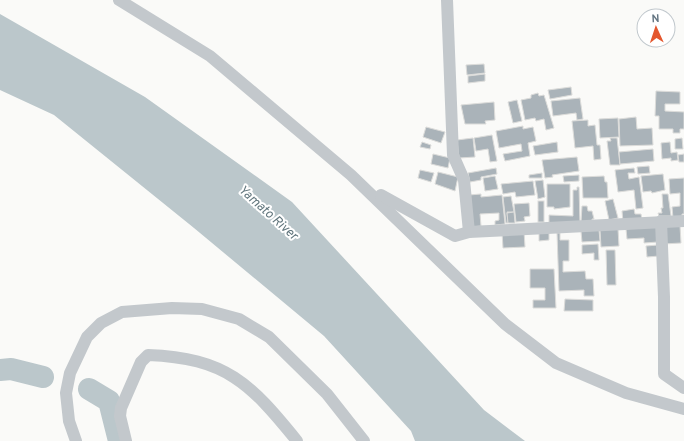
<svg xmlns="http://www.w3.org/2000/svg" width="684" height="441" viewBox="0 0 684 441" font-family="Overpass,sans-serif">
  <rect width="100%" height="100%" fill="#fafaf8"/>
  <path fill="#bbc7cb" d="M0,14L145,97L292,202L484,410L525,441H415L411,431L324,336L194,228L54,115L0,90Z"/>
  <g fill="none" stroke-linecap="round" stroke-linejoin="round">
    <g stroke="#bbc7cb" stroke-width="22">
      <path d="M0,370L11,369L43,377"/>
      <path d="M89,389L109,401L119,441"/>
    </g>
  </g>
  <g fill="#aab3b9" stroke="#dcdcda">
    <path d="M484,64L485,73L467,75L466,65Z"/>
    <path d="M485,74V81L468,83V76Z"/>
    <path d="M571,87L572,95L550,99L548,90Z"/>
    <path d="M656,91L680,92V104H665V111L684,112V129H680V133H673V129H659V116H655Z"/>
    <path d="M538,93L539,96L544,95L554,128L546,130L544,119L536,121L535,118L525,120L521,100L531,98V95Z"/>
    <path d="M580,98L583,119L577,120L576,113L553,116L551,101Z"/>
    <path d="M517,100L522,121L513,123L508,102Z"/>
    <path d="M494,102L495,120L485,121L486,124H465L461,105Z"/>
    <path d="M636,117L637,129L652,128L653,145L620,146L619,119Z"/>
    <path d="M618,118L619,137L600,138L599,119Z"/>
    <path d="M588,120V126L595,125L597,145H600L601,159L594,160L593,146L575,148L572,121Z"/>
    <path d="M523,126V129L533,127L536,141L528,143L530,156L505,161L503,154L522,151L521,144L499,148L496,131Z"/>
    <path d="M426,127L445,132L441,143L423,137Z"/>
    <path d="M492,135L497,161L490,162L488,149L476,151L474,138Z"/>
    <path d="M473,138L475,157L459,158L457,140Z"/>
    <path d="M610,138H617L620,165H610L607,141H611Z"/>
    <path d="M682,138L683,149H675V139Z"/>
    <path d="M422,142L431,145L430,149L420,147Z"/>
    <path d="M557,142L558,152L535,155L533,146Z"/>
    <path d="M670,142L671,153L677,152L678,160L671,161V158L662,159L661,143Z"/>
    <path d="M653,149L654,161L620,164L619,152Z"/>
    <path d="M433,154L450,158L448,168L431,164Z"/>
    <path d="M684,154V162H679L678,155Z"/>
    <path d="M577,157L579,171L552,175L553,177L545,178L542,160Z"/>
    <path d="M649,166L650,173L638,174L637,167Z"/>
    <path d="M496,168L497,174L481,177V180L470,182L468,173Z"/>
    <path d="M634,168L635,173H628L629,179L639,177L643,208L636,209L634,190L618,192L615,170Z"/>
    <path d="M420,170L434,173L431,182L418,178Z"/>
    <path d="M438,172L458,177L455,191L435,184Z"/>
    <path d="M542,173V178H529V175Z"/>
    <path d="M663,174L665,190L652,193L651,191L643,192L641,176Z"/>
    <path d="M579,175V181L564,182L563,176Z"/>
    <path d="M495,176L498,189L485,191L483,178Z"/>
    <path d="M604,176L605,182H607L608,198H583L582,177Z"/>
    <path d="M684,178V214H682V217L673,218L672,207L680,206V193L670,194L669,179Z"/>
    <path d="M543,180L545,197L538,199L535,181Z"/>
    <path d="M533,181L535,195L516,197L515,192L503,194L501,184Z"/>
    <path d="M547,184H570V207L554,209V207H547Z"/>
    <path d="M577,187H579L580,223L549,224V215L573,216V190H577Z"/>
    <path d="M481,194V197L502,195L505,224L495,225V221L499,220V213L480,214L481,226L471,227L469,195Z"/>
    <path d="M662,194H668L671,216H659L658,213H662L661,208H663Z"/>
    <path d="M511,196L514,212H507L508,223H506L503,197Z"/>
    <path d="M613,199L618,218L609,220L605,201Z"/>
    <rect x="538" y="201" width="6" height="21"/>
    <path d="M529,203L530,216L524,217L525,221L516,222L514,204Z"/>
    <path d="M582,206H587L588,211H592L594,219H592V221L581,222Z"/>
    <path d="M634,209L635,214H641L642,220L623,222L622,211Z"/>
    <path d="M514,212L515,223H508L507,213Z"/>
    <path d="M657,226L658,242L644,243V238L627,239L626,229Z"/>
    <path d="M680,226L681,243L663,244L661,227Z"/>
    <path d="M618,229L619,246L601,247L600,230Z"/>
    <path d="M599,230L600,241L582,242L581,231Z"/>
    <path d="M524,231L525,247L503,248L502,232Z"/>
    <path d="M539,231H549V240L539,241Z"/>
    <path d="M557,233H560V240H569V261H563V272L585,271L586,279H593L594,296H584V290L559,291Z"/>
    <path d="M598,244L599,260H594V253L582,254V245Z"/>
    <path d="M658,245L659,256L647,257L646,246Z"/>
    <path d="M606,250H615L616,285H607Z"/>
    <path d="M530,269H554L556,308H533V300H545V288H530Z"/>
    <path d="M565,299L593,300V311H564Z"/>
  </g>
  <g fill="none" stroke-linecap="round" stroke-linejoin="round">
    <g stroke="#c3c8cc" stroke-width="12">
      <path d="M119,0L210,56L351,175L505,324L556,363L626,393L684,409"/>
      <path d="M447,0L453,155L464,180L469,232"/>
      <path d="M381,195L455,236L469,232L684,221"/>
      <path d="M661,221L664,297V374L684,388"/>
      <path d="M76,441L69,421L66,393L70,373L87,337L101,323L122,312L172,308L202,309L239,319L269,337L327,394L364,441"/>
      <path d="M126,441L120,416L121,408L141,362L148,355C226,358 250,383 297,441"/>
    </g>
  </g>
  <g text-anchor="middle" stroke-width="4" stroke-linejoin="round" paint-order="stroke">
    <g font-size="13" font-style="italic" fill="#60757c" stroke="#fff">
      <text transform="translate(269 212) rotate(42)" y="5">Yamato River</text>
    </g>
  </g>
  <g transform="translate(656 28) rotate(357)"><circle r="19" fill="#ffffff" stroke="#c1c8cd"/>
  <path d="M0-3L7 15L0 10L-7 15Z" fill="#e4572e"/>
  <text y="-6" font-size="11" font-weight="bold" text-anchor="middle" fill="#657683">N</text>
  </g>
</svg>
